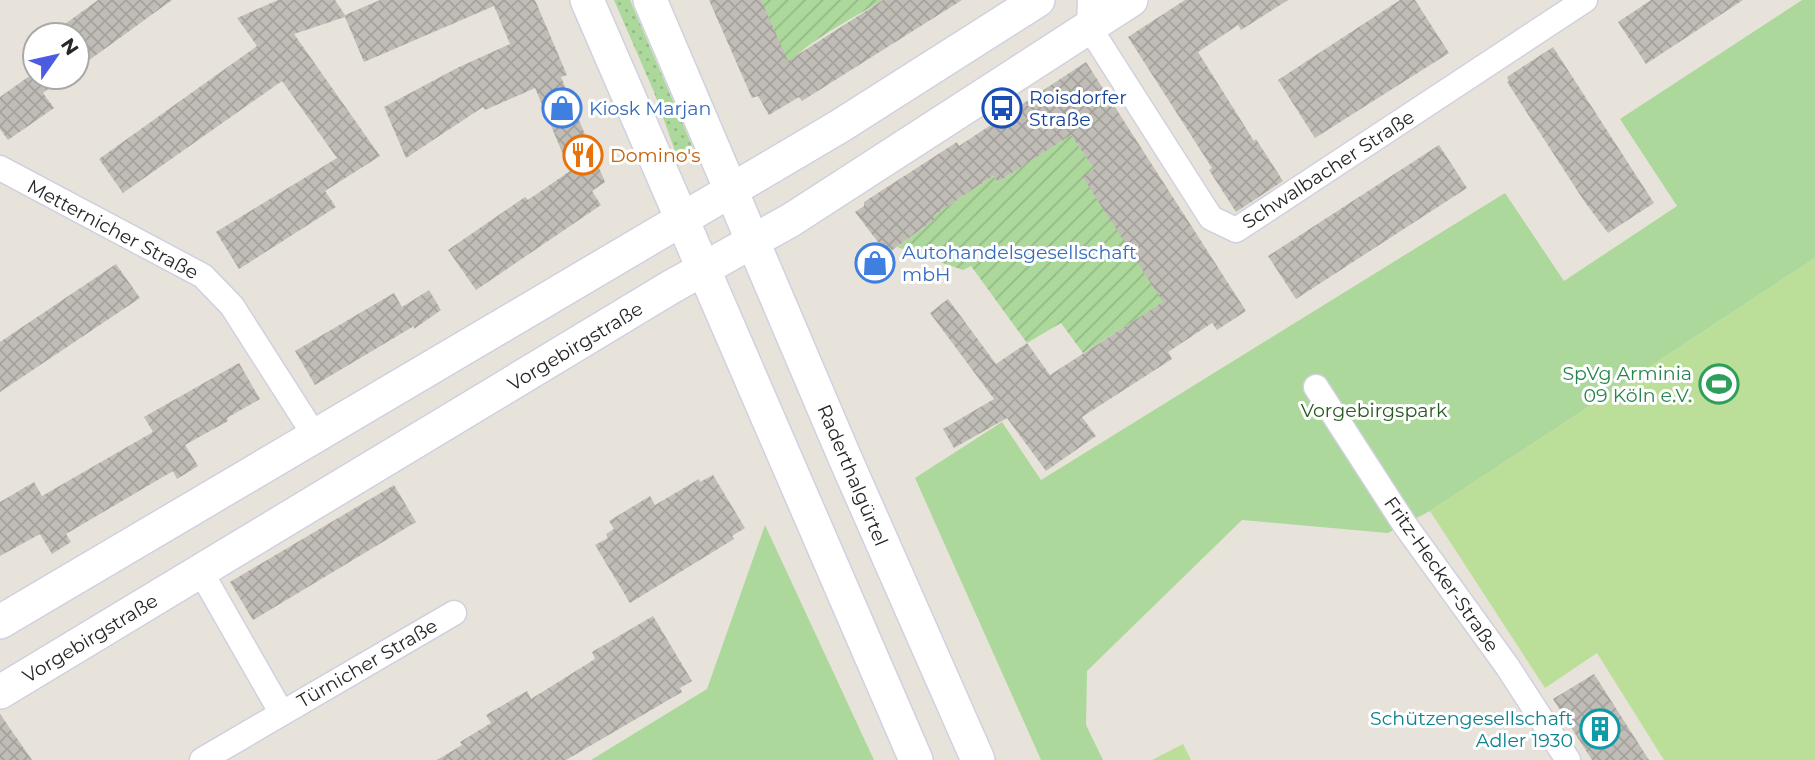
<svg xmlns="http://www.w3.org/2000/svg" width="1815" height="760" viewBox="0 0 1815 760" font-family="Montserrat,sans-serif">
  <defs>
    <pattern id="grass-dots" width="8" height="8" patternUnits="userSpaceOnUse" patternTransform="scale(1.75)"><rect width="8" height="8" fill="#acd89c"/><path d="M2 2h.1M6 6h.1" fill="none" stroke="#94b986" stroke-width="1.8" stroke-linecap="round"/></pattern>
    <pattern id="garden-furrows" width="10" height="10" patternUnits="userSpaceOnUse" patternTransform="scale(1.75)"><rect width="10" height="10" fill="#acd89c"/><path d="M-1 1l2-2M0 10L10 0M9 11l2-2" fill="none" stroke="#94b986"/></pattern>
    <pattern id="building-cross-hatch" width="8" height="8" patternUnits="userSpaceOnUse" patternTransform="scale(1.75)"><rect width="8" height="8" fill="#c0bdb7"/><path d="M0 0l8 8M0 8l8-8" fill="none" stroke="#a5a29d"/></pattern>
  </defs>
  <rect width="100%" height="100%" fill="#e8e3da"/>
  <path fill="url(#grass-dots)" d="M614,0H630L696,155L680,165L654,92Z"/>
  <g fill="#acd89c">
    <path d="M1802,0H1815V258L1430,511L1388,533L1242,520L1087,671L1086,725L1103,760H1041L915,478L1002,422L1041,480L1505,193L1564,281L1677,206L1620,119Z"/>
    <path d="M765,525L874,760H591L707,689Z"/>
  </g>
  <g fill="url(#garden-furrows)">
    <path d="M761,0H883C855,17 803,43 785,68Z"/>
    <path d="M1071,135L1094,169L1083,176L1166,301L1083,353L1061,323L1027,343L971,266L963,270L897,247L935,219L933,216L993,176L998,182Z"/>
  </g>
  <g fill="#bbde99">
    <path d="M1815,258V760H1664L1597,653L1545,688L1430,511Z"/>
    <path d="M1183,744L1191,760H1152Z"/>
  </g>
  <g fill="url(#building-cross-hatch)">
    <path d="M98,0H172L77,69V35H50Z"/>
    <path d="M278,0H335L345,15L380,0H535L567,75L561,77L605,182L592,191L601,205L476,290L448,250L525,197L528,200L570,171L535,88L485,110L483,107L406,158L384,107L457,68L510,44L494,6L364,62L345,17L294,34L380,156L325,191L336,207L239,269L216,232L337,158L282,81L123,193L99,159L257,46L237,18Z"/>
    <path d="M709,0H761L788,61L883,0H962L802,101L799,97L769,115L758,96L752,98Z"/>
    <path d="M1185,0H1288L1241,30L1238,25L1198,52L1254,141L1256,139L1283,181L1236,212L1209,170L1212,168L1128,37Z"/>
    <path d="M1400,0H1415L1449,53L1315,138L1278,80Z"/>
    <path d="M1651,0H1743L1646,64L1618,22Z"/>
    <path d="M1553,47L1654,203L1608,233L1584,201L1507,82L1509,81L1507,77Z"/>
    <path d="M1086,62L1246,311L1217,330L1212,323L1168,352L1172,359L1082,417L1096,436L1046,471L1007,418L954,448L943,429L994,399L930,313L948,299L996,364L1027,343L1050,375L1163,302L1082,176L1094,169L1071,135L998,182L993,176L933,216L935,219L887,254L855,212L864,206V202L957,142L959,146Z"/>
    <path d="M28,77H65L43,93L54,108L8,140L0,129V97Z"/>
    <path d="M1439,145L1467,188L1296,299L1268,256Z"/>
    <path d="M116,264L140,298L0,392V342Z"/>
    <path d="M429,290L441,310L414,329V326L315,385L295,351L394,293L402,307Z"/>
    <path d="M239,363L260,399L227,418L228,421L185,445L198,466L177,479L173,471L66,534L71,542L52,554L40,534L0,556V502L34,482L42,496L153,432L144,417Z"/>
    <path d="M713,475L745,528L732,536L734,539L630,603L595,545L608,538L606,534L614,529L609,521L650,496L655,505L699,479L700,482Z"/>
    <path d="M394,485L416,522L253,620L230,582Z"/>
    <path d="M653,616L692,681L680,688L682,692L566,760H437L462,745L460,742L491,723L486,715L527,691L531,699L595,659L592,652Z"/>
    <path d="M1594,674L1649,760H1592L1553,699Z"/>
    <path d="M0,714L32,760H0Z"/>
  </g>
  <g fill="none" stroke-linecap="round" stroke-linejoin="round">
    <g stroke="#d0d1de" stroke-width="27">
      <g id="street">
        <path d="M1090,0L1089,27L1211,218L1236,230L1585,0"/>
        <path d="M0,168L203,276L232,306L315,436"/>
        <path d="M1316,387L1405,525L1507,666L1568,760"/>
        <path d="M201,572L281,712"/>
        <path d="M202,760L454,613"/>
      </g>
    </g>
    <g stroke="#d0d1de" stroke-width="36">
      <g id="secondary">
        <path d="M587,0L916,760"/>
        <path d="M650,0L845,458L978,760"/>
        <path d="M0,622L840,126L1038,0"/>
        <path d="M0,692L671,287L791,220L1131,0"/>
      </g>
    </g>
    <use href="#street" stroke="#fff" stroke-width="24"/>
    <use href="#secondary" stroke="#fff" stroke-width="33"/>
  </g>
  <defs>
    <g id="shop-ring" transform="scale(2.0125)"><circle r="9.5" fill="#fff" stroke="#3f7fe0" stroke-width="1.5"/><path d="M-5-2.5h2.3a2.7 3.5 0 0 1 5.4 0H5L5.5 6h-11ZM-1.5-2.5h3a1.5 2.3 0 0 0-3 0Z" fill="#3f7fe0"/></g>
    <g id="bus-ring" transform="scale(2.0125)"><circle r="9.5" fill="#fff" stroke="#1a4fb4" stroke-width="1.5"/><path d="M-5-6H5V4H4V6H2V4H-2V6H-4V4H-5ZM-3.5-4V0h7V-4ZM-3.5 1.2v1.5H-2V1.2ZM2 1.2v1.5H3.5V1.2Z" fill="#1a4fb4"/></g>
    <g id="restaurant-ring" transform="scale(2.0125)"><circle r="9.5" fill="#fff" stroke="#e8710a" stroke-width="1.5"/><path d="M-5-6h1v4h1v-4h1v4h1v-4h1v5L-1.5 .5V6h-2V.5L-5-1ZM5-6V6H3V1.5H1.5Q1.5-4 5-6Z" fill="#e8710a"/></g>
    <g id="stadium-ring" transform="scale(2.0125)"><circle r="9.5" fill="#fff" stroke="#2e9e5b" stroke-width="1.5"/><path d="M0-5a6.5 5 0 1 0 0 10a6.5 5 0 1 0 0-10ZM-3.5-1.8h7v3.6h-7Z" fill="#2e9e5b"/></g>
    <g id="building-ring" transform="scale(2.0125)"><circle r="9.5" fill="#fff" stroke="#0f9aa8" stroke-width="1.5"/><path d="M-4-6H4V6H1V3H-1V6H-4ZM-2.5-4.3h1.7v1.8h-1.7ZM.8-4.3h1.7v1.8H.8ZM-2.5-1h1.7V.8h-1.7ZM.8-1h1.7V.8H.8Z" fill="#0f9aa8"/></g>
  </defs>
  <g fill-rule="evenodd">
    <use href="#shop-ring" x="562" y="108"/>
    <use href="#bus-ring" x="1002" y="108"/>
    <use href="#restaurant-ring" x="583" y="155"/>
    <use href="#shop-ring" x="875" y="263"/>
    <use href="#stadium-ring" x="1719" y="384"/>
    <use href="#building-ring" x="1600" y="729"/>
  </g>
  <g text-anchor="middle" stroke-width="6" stroke-linejoin="round" paint-order="stroke">
    <g font-size="19" fill="#164399" stroke="#fff" text-anchor="start">
      <text x="1029" y="104">Roisdorfer<tspan x="1029" dy="22">Straße</tspan></text>
    </g>
    <g font-size="19" fill="#366cbe" stroke="#fff" text-anchor="start">
      <text x="589" y="115">Kiosk Marjan</text>
      <text x="902" y="259">Autohandelsgesellschaft<tspan x="902" dy="22">mbH</tspan></text>
    </g>
    <g font-size="19" fill="#c56008" stroke="#fff" text-anchor="start">
      <text x="610" y="162">Domino's</text>
    </g>
    <g font-size="19" fill="#272727" stroke="#fff">
      <text transform="translate(1328 169) rotate(-33)" y="7">Schwalbacher Straße</text>
      <text transform="translate(113 229) rotate(28)" y="7">Metternicher Straße</text>
      <text transform="translate(575 346) rotate(-31)" y="7">Vorgebirgstraße</text>
      <text transform="translate(853 475) rotate(67)" y="7">Raderthalgürtel</text>
      <text transform="translate(1442 574) rotate(55)" y="7">Fritz-Hecker-Straße</text>
      <text transform="translate(90 638) rotate(-31)" y="7">Vorgebirgstraße</text>
      <text transform="translate(367 663) rotate(-30)" y="7">Türnicher Straße</text>
    </g>
    <g font-size="19" fill="#27864d" stroke="#fff" text-anchor="end">
      <text x="1692" y="380">SpVg Arminia<tspan x="1692" dy="22">09 Köln e.V.</tspan></text>
    </g>
    <g font-size="19" fill="#285921" stroke="#fff">
      <text x="1374" y="417">Vorgebirgspark</text>
    </g>
    <g font-size="19" fill="#0d838f" stroke="#fff" text-anchor="end">
      <text x="1573" y="725">Schützengesellschaft<tspan x="1573" dy="22">Adler 1930</tspan></text>
    </g>
  </g>
  <g transform="translate(56 56) rotate(56)"><circle r="33" fill="#ffffff" stroke="#a9a9a9" stroke-width="2"/>
  <path d="M0-5L12 26L0 18L-12 26Z" fill="#4c5be2"/>
  <text y="-10" font-size="19" font-weight="bold" text-anchor="middle" fill="#272727">N</text>
  </g>
</svg>
